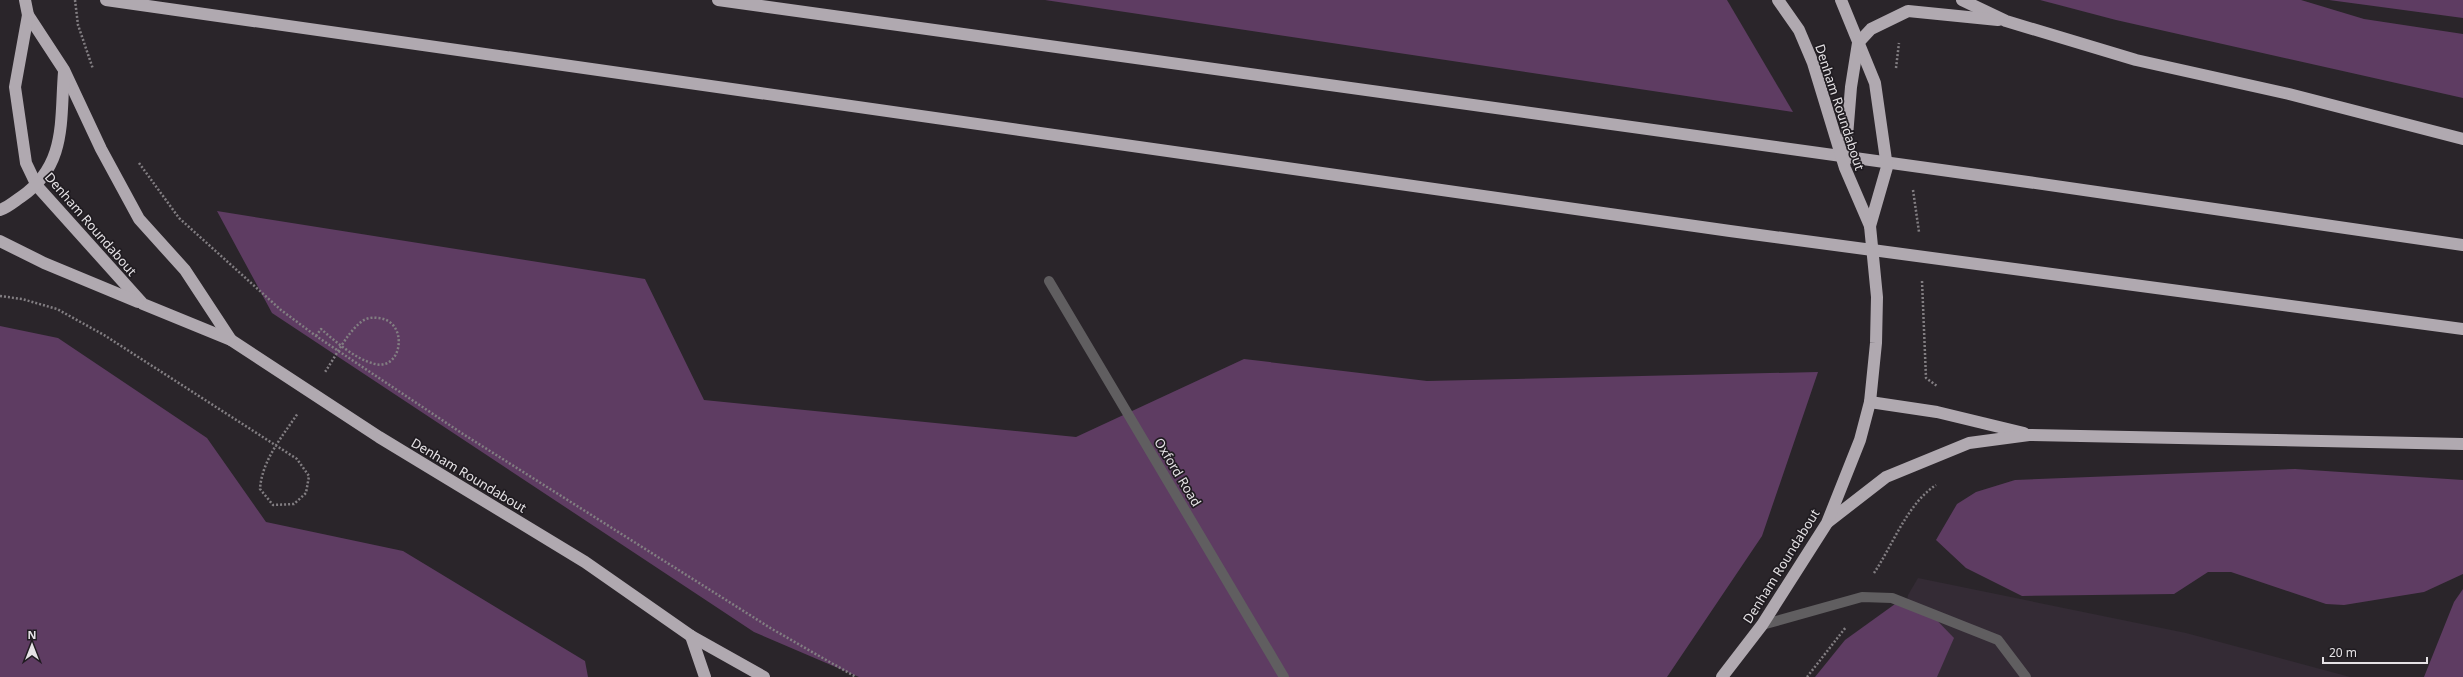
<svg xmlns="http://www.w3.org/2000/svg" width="2463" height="677" viewBox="0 0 2463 677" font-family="'Noto Sans',sans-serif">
  <rect width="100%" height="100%" fill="#2a252a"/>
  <path fill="#342b35" d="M1918,578L2186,633L2350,677H1861L1907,602L1908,595Z"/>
  <g fill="#5e3c62">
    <path d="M1045,0H1727L1793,112Z"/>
    <path d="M2040,0H2301L2364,19L2463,34V98L2116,20Z"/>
    <path d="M2329,0H2463V18Z"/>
    <path d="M217,211L645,279L704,400L1076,437L1244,359L1427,381L1818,372L1762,536L1667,677H859L754,632L272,313Z"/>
    <path d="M0,326L58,338L207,438L266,522L403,551L585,661L588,677H0Z"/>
    <path d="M2295,469L2463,480V574L2424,592L2344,605L2326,604L2231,572H2208L2174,594L2022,596L1966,568L1936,540L1957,504L1976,492L2015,480Z"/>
    <path d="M2463,589V677H2424L2454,602Z"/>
    <path d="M1902,599L1925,608L1954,638L1937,677H1815L1845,640Z"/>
  </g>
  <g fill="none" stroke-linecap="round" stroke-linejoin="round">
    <g stroke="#827e82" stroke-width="2.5" stroke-dasharray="2 2" stroke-linecap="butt">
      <path d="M75,0L78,25L93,69"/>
      <path d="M1896,68L1899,43"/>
      <path d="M139,163L179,218L281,310L316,336L463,434L772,629L856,677"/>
      <path d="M1913,190L1919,232"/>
      <path d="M1922,281L1926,378L1937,386"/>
      <path d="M0,296L22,299L57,309L104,335L297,459L309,476L306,493L294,504L273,505L260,489C262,460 282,437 298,413"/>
      <path d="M316,336L321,329C336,342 355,359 375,364C403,371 409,320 378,318C372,317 366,318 361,322C346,334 336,356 325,372"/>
      <path d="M1874,573C1893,545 1907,504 1936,485"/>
      <path d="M1807,677L1846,627"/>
    </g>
    <g stroke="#605e60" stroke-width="10">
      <path d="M1049,281L1284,677"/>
      <path d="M1762,625L1862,597L1892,598L1998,640L2026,677"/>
    </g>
    <g stroke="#b0a9b0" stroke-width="12">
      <path d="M25,0L28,15L64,70L101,149L139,219L185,270L231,340"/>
      <path d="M106,0L1730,231L2463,329"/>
      <path d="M718,0C1300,81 1882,159 2463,245"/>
      <path d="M1841,0L1875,83L1887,167L1870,226"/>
      <path d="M1962,0L2006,21L2136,60L2289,94L2463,139"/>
      <path d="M28,15L15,87L26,163L37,186L143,304L231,340L379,437L585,562L691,636L764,677"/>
      <path d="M1845,161L1851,87L1858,43L1871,29L1908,11L1998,20"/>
      <path d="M0,210C7,208 15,201 21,197C67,165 60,122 64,72"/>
      <path d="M0,241L44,263L138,302"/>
      <path d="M1870,402L1937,412L2024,433"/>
      <path d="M1828,522L1886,477L1969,443L2029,435L2463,444"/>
      <path d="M691,636L705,677"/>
      <path d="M1722,677L1762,625L1827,523L1860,440L1870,402L1876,343L1877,297L1870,226L1845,168L1813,63L1799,30L1778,0"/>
    </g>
  </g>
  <g text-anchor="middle" stroke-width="3.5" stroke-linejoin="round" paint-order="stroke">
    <g font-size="13" fill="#e5e2e5" stroke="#201c21">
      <text transform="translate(1840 107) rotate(72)" y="5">Denham Roundabout</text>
      <text transform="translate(91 224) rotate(49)" y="5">Denham Roundabout</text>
      <text transform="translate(1178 472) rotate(59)" y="5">Oxford Road</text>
      <text transform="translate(469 475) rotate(31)" y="5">Denham Roundabout</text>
      <text transform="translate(1781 566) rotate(-58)" y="5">Denham Roundabout</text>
    </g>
  </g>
  <g transform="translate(32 645)" stroke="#201c21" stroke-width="3" paint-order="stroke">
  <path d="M0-3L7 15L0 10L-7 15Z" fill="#e5e2e5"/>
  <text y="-6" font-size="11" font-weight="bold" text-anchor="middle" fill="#e5e2e5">N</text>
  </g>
  <path d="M2323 657v6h104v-6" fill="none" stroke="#e5e2e5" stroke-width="2"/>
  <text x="2329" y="657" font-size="12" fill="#e5e2e5" stroke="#201c21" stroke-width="3" paint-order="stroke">20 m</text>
</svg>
